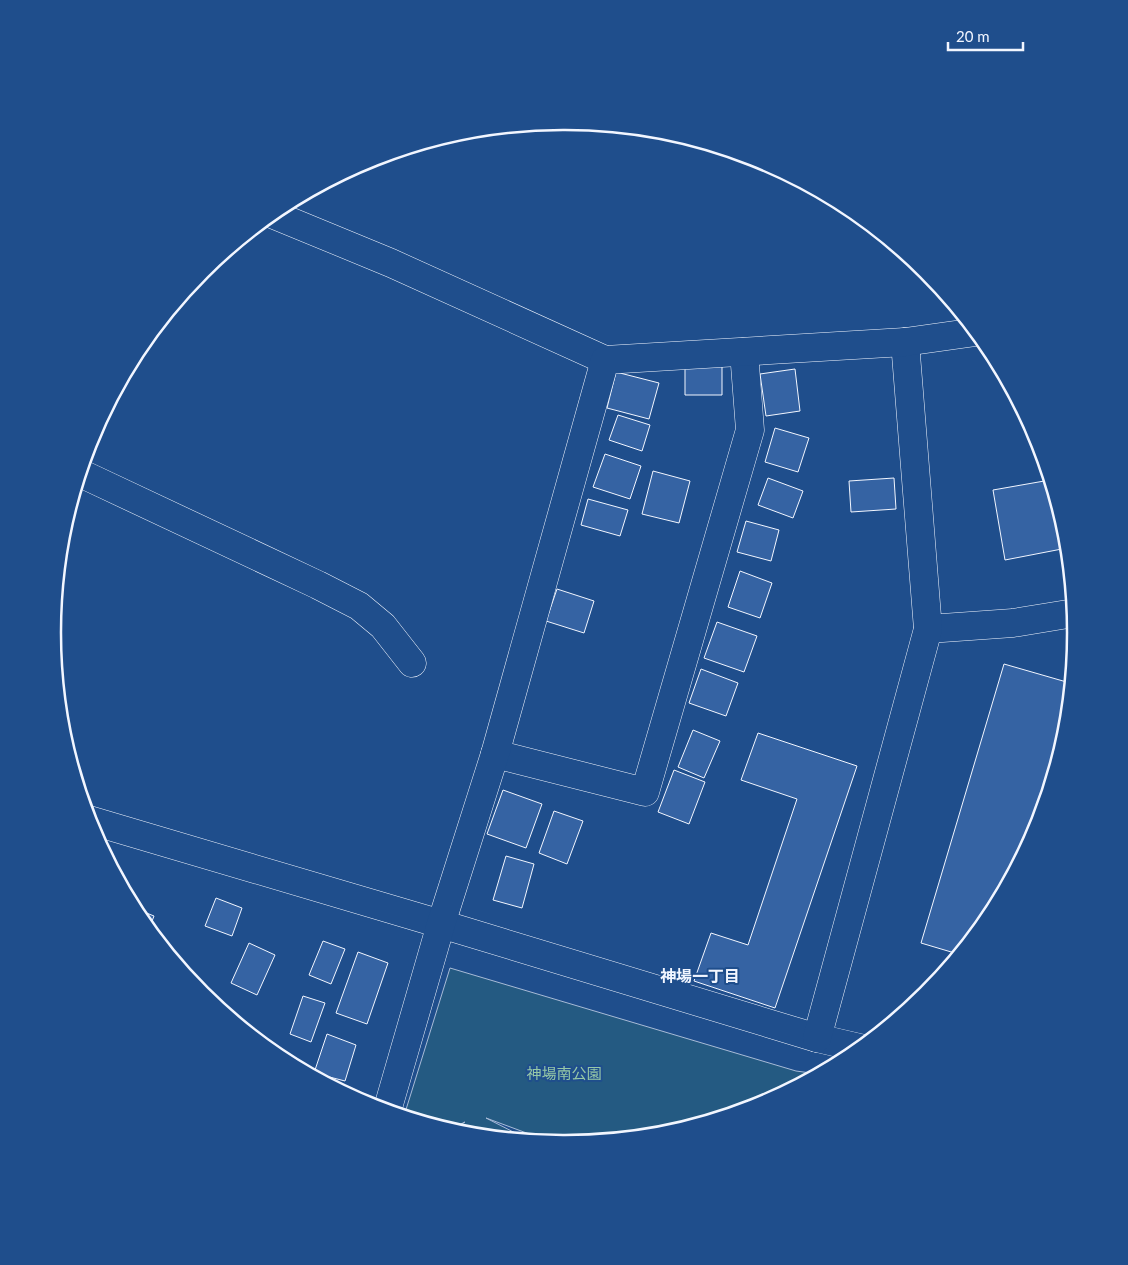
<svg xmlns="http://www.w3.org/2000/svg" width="1128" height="1265" viewBox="0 0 1128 1265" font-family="Lato,'Noto Sans JP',sans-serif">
  <rect width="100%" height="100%" fill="#1f4e8c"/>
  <path fill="#245a82" stroke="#a8bbd7" d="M450,968L796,1071L818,1074L759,1105L663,1134L564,1144L543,1142L532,1135L486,1118L531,1141L464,1134L451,1130L465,1122L449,1130L404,1116Z"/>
  <g fill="#3563a3" stroke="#f2f6ff">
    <path d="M685,364L722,365V395H685Z"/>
    <path d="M795,369L800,411L766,416L760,374Z"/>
    <path d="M616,372L659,383L649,419L607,408Z"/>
    <path d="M618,415L650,425L642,451L609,440Z"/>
    <path d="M775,428L809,438L798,472L765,462Z"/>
    <path d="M605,454L641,466L630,499L593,487Z"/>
    <path d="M653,471L690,481L679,523L642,514Z"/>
    <path d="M768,478L803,491L793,518L758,505Z"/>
    <path d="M894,478L896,509L851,512L849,481Z"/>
    <path d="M1050,480L1066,533L1067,548L1005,560L993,490Z"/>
    <path d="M588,499L628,510L620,536L581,525Z"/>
    <path d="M746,521L779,530L771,561L737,552Z"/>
    <path d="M740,571L772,583L760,618L728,607Z"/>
    <path d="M557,589L594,601L584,633L546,621Z"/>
    <path d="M717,622L757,636L744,672L704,658Z"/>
    <path d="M1004,664L1070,683L1066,733L1036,829L989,917L958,954L921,943Z"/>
    <path d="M701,669L738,683L726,716L689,703Z"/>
    <path d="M693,730L720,741L704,778L678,767Z"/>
    <path d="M758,733L857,766L775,1008L694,981L711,933L748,945L797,799L741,780Z"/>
    <path d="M674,770L705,782L689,824L658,812Z"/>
    <path d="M503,790L542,804L526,848L487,834Z"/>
    <path d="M554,811L583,821L567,864L539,853Z"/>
    <path d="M506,856L534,864L522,908L493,900Z"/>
    <path d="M216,898L242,908L232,936L205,926Z"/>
    <path d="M134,908L154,916L149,929L139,916Z"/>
    <path d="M323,941L345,949L331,984L309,975Z"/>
    <path d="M249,943L275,955L257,995L231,983Z"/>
    <path d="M358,952L388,963L367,1024L336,1013Z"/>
    <path d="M303,996L325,1003L311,1042L290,1034Z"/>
    <path d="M327,1034L356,1045L345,1081L314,1073Z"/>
  </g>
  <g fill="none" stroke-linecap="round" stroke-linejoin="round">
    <g stroke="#f2f6ff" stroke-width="29">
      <g id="minor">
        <path d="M272,214L391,263L605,360"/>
        <path d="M80,473L318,585L359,606L383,626L412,663"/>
        <path d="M928,629L1013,623L1074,613"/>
        <path d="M495,754L645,792L750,430L744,352"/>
        <path d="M89,820L441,924L817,1038L860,1048"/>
        <path d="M817,1038L928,629L905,342"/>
        <path d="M387,1111L441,924L495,754L605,360L905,342L976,332"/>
      </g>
    </g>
    <use href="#minor" stroke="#1f4e8c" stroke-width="28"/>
  </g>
  <g text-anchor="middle" stroke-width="4" stroke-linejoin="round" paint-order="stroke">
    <g font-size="15" fill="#97c8a6" stroke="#1f4e8c">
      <text x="564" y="1079">神場南公園</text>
    </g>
    <g font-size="16" font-weight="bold" fill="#f2f6ff" stroke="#1f4e8c">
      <text x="700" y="982">神場一丁目</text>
    </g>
  </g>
  <path d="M0 0H1128V1265H0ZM563 130H565A502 502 0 0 1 1067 632V633A502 502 0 0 1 565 1135H563A502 502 0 0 1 61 633V632A502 502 0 0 1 563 130Z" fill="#1f4e8c" fill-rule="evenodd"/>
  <path fill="none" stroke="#f2f6ff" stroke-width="2.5" d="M563 130H565A502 502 0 0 1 1067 632V633A502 502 0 0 1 565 1135H563A502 502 0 0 1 61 633V632A502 502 0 0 1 563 130Z"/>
  <path d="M948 42v8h75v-8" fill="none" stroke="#f2f6ff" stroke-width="2.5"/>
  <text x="956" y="42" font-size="15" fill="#f2f6ff" stroke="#1f4e8c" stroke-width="4" paint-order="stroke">20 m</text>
</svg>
